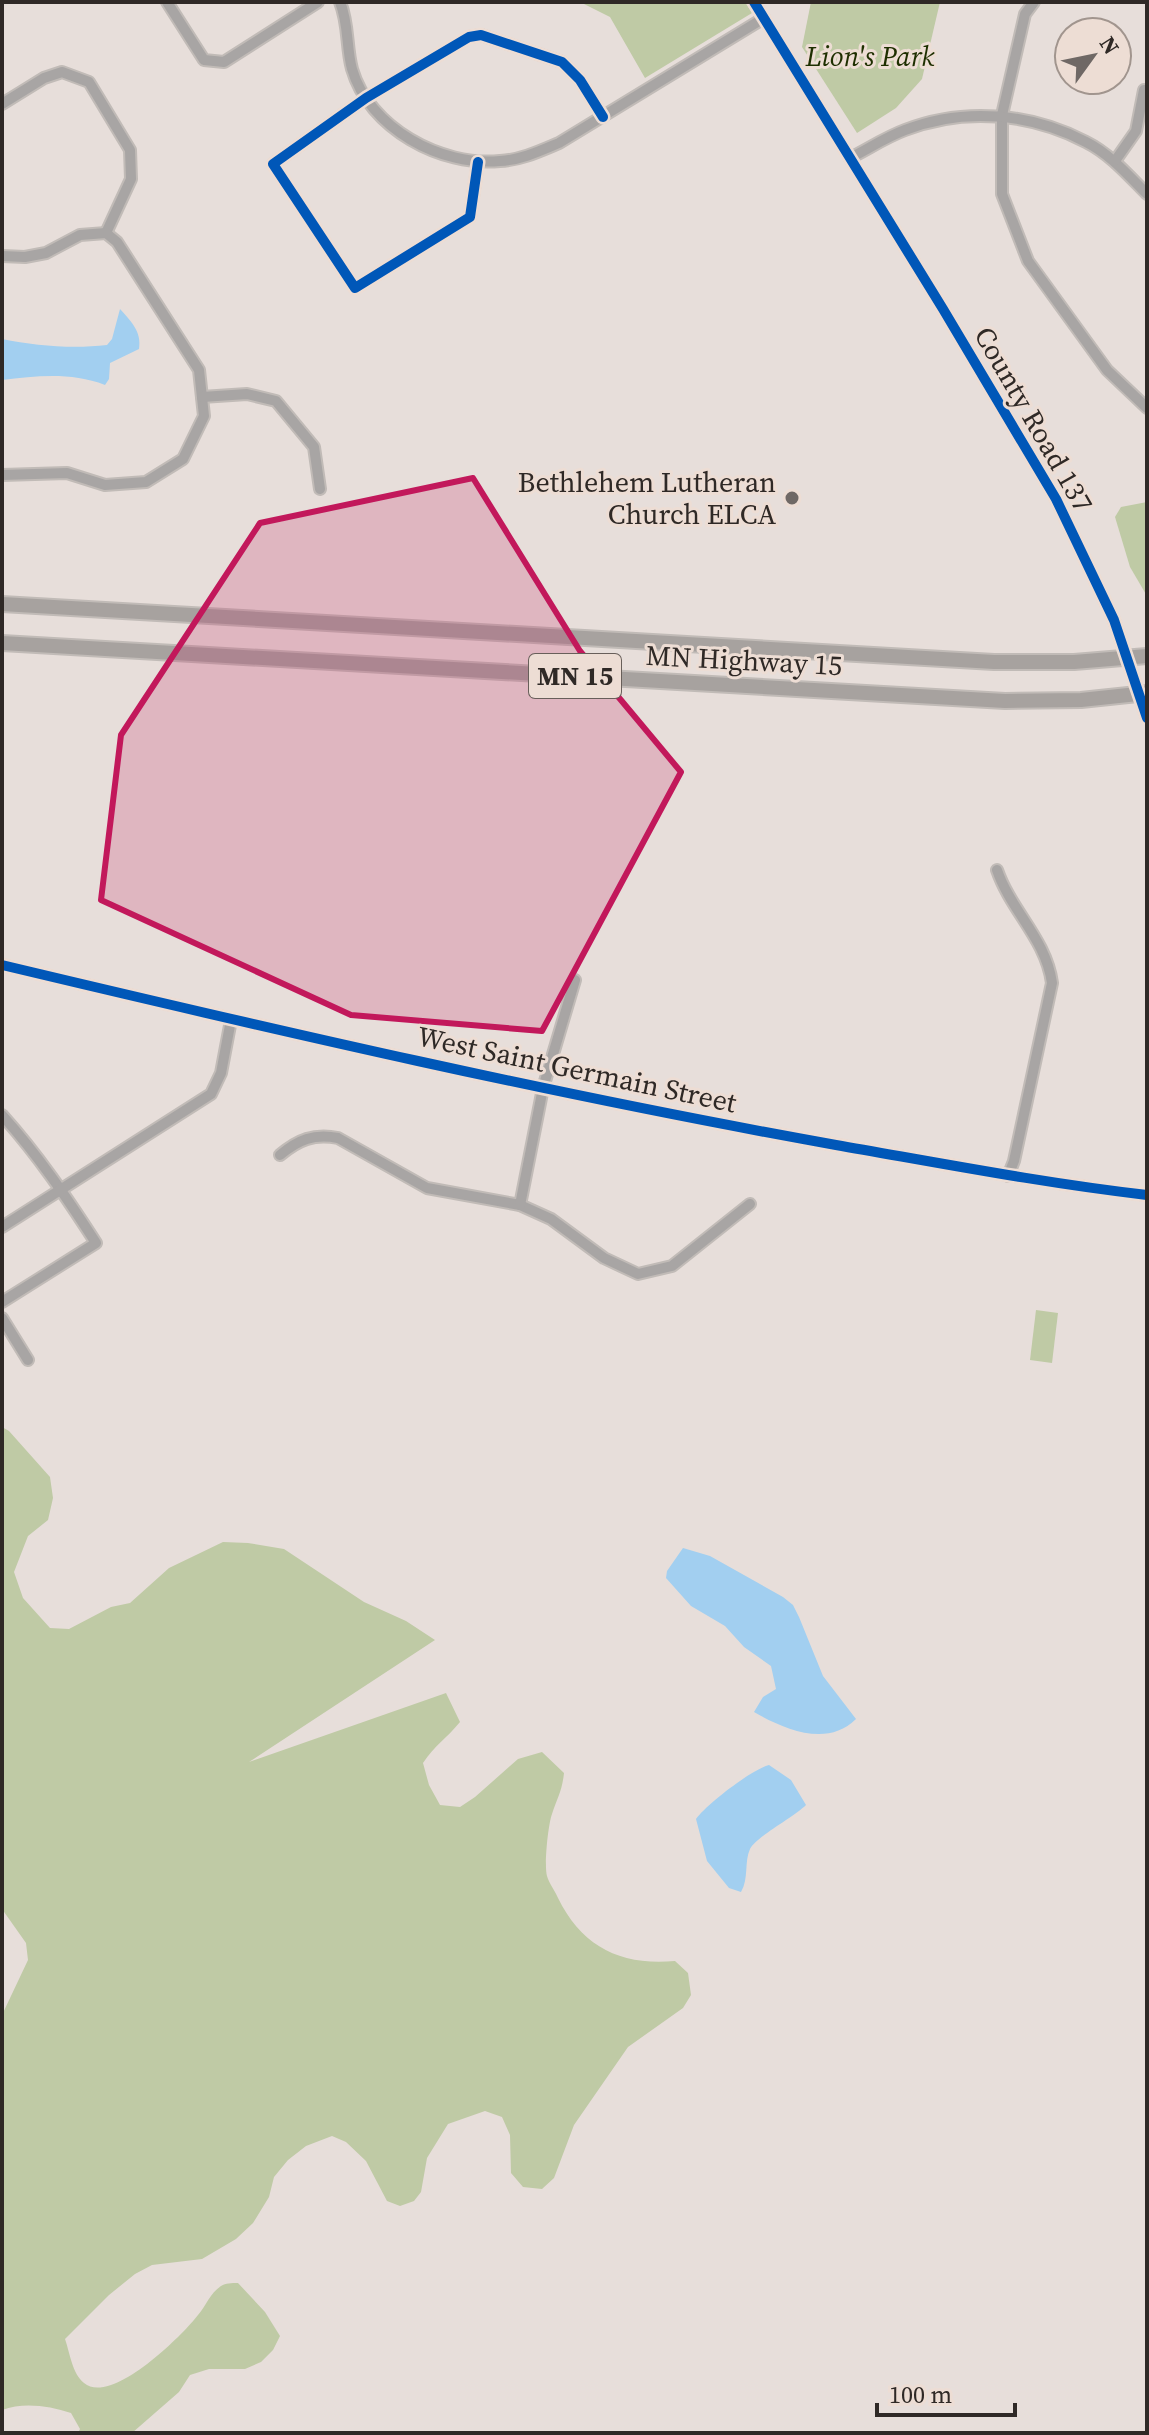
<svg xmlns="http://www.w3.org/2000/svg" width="1149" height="2435" viewBox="0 0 1149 2435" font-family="'Source Serif 4',serif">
  <rect width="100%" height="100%" fill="#e7deda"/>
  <g fill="#bfcaa5">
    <path d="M580,2H745L752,13L645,78L610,17Z"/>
    <path d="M811,2H940L922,79L896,108L857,133L802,47Z"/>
    <path d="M1147,502V596L1130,567L1115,517L1121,507Z"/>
    <path d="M1036,1310L1058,1313L1052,1363L1030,1360Z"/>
    <path d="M2,1427L9,1431L50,1477L53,1498L48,1520L28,1536L14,1572L23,1598L50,1628L69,1629L111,1607L130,1603L169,1568L223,1542L248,1543L284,1549L364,1602L406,1621L435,1640L249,1762L446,1693L460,1722C447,1738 435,1745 423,1763L429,1785L440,1805L460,1807L475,1797L518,1759L542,1752L564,1773C562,1792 557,1798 552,1814C548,1825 544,1866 547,1876C549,1883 555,1891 558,1898C582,1947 621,1966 675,1961L688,1973L691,1995L683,2008L628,2047L574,2125L554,2178L542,2189L523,2187L511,2173L510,2135L502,2117L485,2111L448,2124L427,2158L421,2192L414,2201L400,2206L387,2201L366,2161L346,2142L332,2136L306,2146L288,2160L274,2177L269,2197L253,2223L236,2239L202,2259L152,2265L135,2274L109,2295L65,2339C70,2353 72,2373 84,2383C111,2406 182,2336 198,2315C206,2306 210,2293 221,2286C226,2283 231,2283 238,2283L265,2312L280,2336L273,2350L261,2362L245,2369H209L190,2375L179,2392L132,2433H78L80,2429L71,2413C49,2406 24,2402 2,2410V2015L28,1960L26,1943L2,1909Z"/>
  </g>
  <g fill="#a2cff0">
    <path d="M120,309C131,321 142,332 139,349L110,363L109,379L105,385C71,372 37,376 2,380V339C36,346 73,349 107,345L112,339Z"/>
    <path d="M683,1548L710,1556L783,1597L793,1605L799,1617L823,1676L856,1719C827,1748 784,1729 754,1712L763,1697L776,1689L771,1666L744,1647L725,1626L691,1606L666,1578L667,1571Z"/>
    <path d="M769,1765L791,1780L806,1805C794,1817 756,1837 750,1849C744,1862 749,1878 741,1892L729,1888L707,1861L696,1819C707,1804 751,1770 769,1765Z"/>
  </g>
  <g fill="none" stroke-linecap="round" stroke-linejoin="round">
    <g stroke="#c1bbb7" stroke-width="14">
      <g id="minor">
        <path d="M167,2L204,60L224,62L318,2"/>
        <path d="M340,2C349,24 346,47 352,69C369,128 441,167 500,161C521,160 540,151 559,143L764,18"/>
        <path d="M754,2L943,309L1056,499L1114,620"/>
        <path d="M1034,2L1025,14L1002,115V194L1028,261L1107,370L1147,408"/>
        <path d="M2,104L44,78L62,72L89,82L130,150L131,179L106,233"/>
        <path d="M850,158C868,149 886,137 905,130C964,107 1031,113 1086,142C1110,154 1128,175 1147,194"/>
        <path d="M1115,161L1136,131L1144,90"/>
        <path d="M478,162L470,217L355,288L273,164L366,98L469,37L481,35L562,62L580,80L603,117"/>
        <path d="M2,256L25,257L46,253L80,235L106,233L117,242L199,370L204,416L183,459L146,482L105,485L67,473L2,475"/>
        <path d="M202,397L247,394L276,401L314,447L320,489"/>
        <path d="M997,870C1011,911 1046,939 1052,983L1014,1161L1008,1176"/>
        <path d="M2,965C279,1031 556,1095 836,1145C940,1163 1043,1183 1147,1195"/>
        <path d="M2,1115C38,1155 67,1198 96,1243L2,1302"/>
        <path d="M280,1155C298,1140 314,1133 338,1138L427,1188L520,1205L551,1219L604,1258L638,1274L672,1266L750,1204"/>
        <path d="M520,1205L543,1088L575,980"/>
        <path d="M2,1227L211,1094L221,1073L231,1020"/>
        <path d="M2,1318L28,1360"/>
      </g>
    </g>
    <g stroke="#c1bbb7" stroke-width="18">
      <g id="highway">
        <path d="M2,604L994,662H1074L1147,656"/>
        <path d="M2,643L1005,701L1081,700L1147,693"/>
      </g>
    </g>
    <use href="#minor" stroke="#a8a5a4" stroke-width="10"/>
    <use href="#highway" stroke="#a7a29f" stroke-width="14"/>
    <g stroke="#c1bbb7" stroke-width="14" stroke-linecap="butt">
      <path id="minor-bridge" d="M1114,620L1147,718"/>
    </g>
    <use href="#minor-bridge" stroke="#a8a5a4" stroke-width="10"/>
    <g stroke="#edddd4" stroke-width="15">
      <g id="cycleway">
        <path d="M754,2L943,309L1056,499L1114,620L1147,718"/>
        <path d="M478,162L470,217L355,288L273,164L366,98L469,37L481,35L562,62L580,80L603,117"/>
        <path d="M2,965C279,1031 556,1095 836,1145C940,1163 1043,1183 1147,1195"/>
      </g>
    </g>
    <use href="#cycleway" stroke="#0057b8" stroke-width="10"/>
  </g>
  <path fill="#c2185b" fill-opacity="0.2" stroke="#c2185b" stroke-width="6" stroke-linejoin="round" d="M473,478L580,651L681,772L542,1031L351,1015L101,900L121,735L260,523Z"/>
  <circle fill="#6f6865" stroke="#edddd4" stroke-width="3" cx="792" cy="498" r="8"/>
  <g text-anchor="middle" stroke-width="6" stroke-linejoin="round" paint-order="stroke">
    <rect fill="#edddd4" stroke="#685f5a" stroke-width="2" x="529" y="654" width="92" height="44" rx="6"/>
    <g font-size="26" font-weight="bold" fill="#2f2926">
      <text x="575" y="685">MN 15</text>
    </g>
    <g font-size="28" font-style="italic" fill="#1e2f00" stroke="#edddd4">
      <text x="870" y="66">Lion's Park</text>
    </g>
    <g font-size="28" fill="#2f2926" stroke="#edddd4">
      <text transform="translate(1034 419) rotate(60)" y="10">County Road 137</text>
      <text transform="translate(744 660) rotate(3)" y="10">MN Highway 15</text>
      <text transform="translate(577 1069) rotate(12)" y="10">West Saint Germain Street</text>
    </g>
    <g font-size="28" fill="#2f2926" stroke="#edddd4" text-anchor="end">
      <text x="776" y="492">Bethlehem Lutheran<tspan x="776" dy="32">Church ELCA</tspan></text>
    </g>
  </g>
  <rect width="1149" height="2435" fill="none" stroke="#2f2926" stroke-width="8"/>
  <g transform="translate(1093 56) rotate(57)"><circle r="38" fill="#edddd4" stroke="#a1958e" stroke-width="2"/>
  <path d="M0-6L14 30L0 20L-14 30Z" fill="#6f6865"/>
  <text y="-12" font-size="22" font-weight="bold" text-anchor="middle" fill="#2f2926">N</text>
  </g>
  <path d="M877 2403v12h138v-12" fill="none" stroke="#2f2926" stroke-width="4"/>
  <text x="889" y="2403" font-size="24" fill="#2f2926" stroke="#edddd4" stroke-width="6" paint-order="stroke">100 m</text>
</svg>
